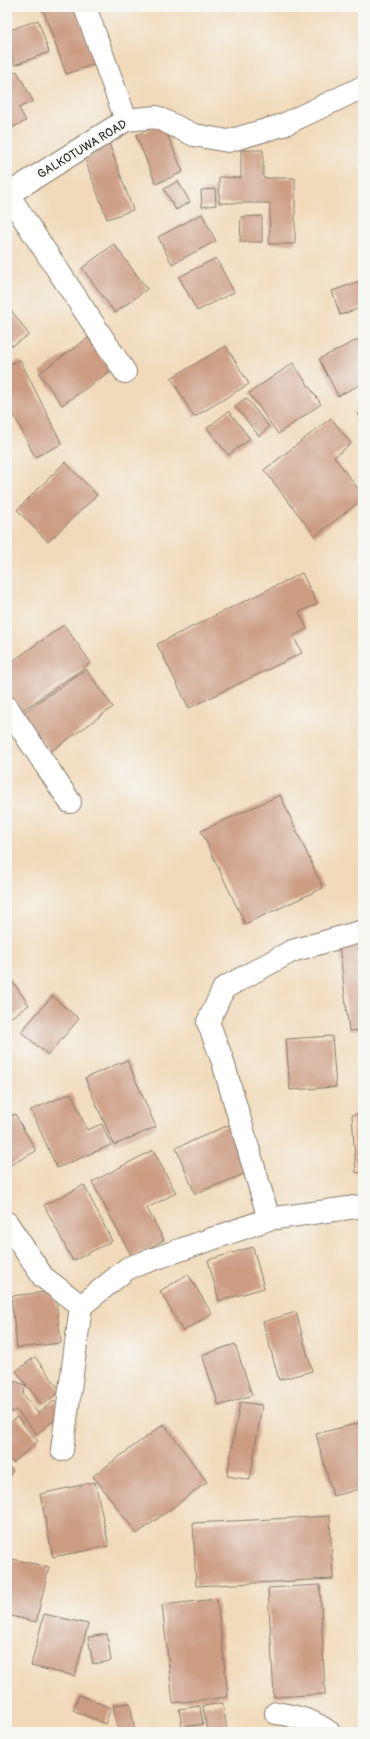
<svg xmlns="http://www.w3.org/2000/svg" width="370" height="1739" viewBox="0 0 370 1739" font-family="Pangolin,sans-serif">
  <rect width="100%" height="100%" fill="#f6f6f2"/>
  <filter id="ink" filterUnits="userSpaceOnUse"><feTurbulence type="fractalNoise" baseFrequency=".025" numOctaves="2"/><feDisplacementMap in="SourceGraphic" scale="8" xChannelSelector="R" yChannelSelector="G"/><feConvolveMatrix kernelMatrix="1 2 1 2 8 2 1 2 1" color-interpolation-filters="sRGB"/></filter>
  <filter id="wash" filterUnits="userSpaceOnUse"><feTurbulence type="fractalNoise" baseFrequency=".012" numOctaves="4" result="noise"/><feDisplacementMap in="SourceGraphic" scale="16" xChannelSelector="R" yChannelSelector="G"/><feGaussianBlur stdDeviation="0.9" result="paint"/><feColorMatrix in="noise" values="0 0 0 0 0 0 0 0 0 0 0 0 0 0 0 0 0 1.4 0 .05"/><feComposite in="paint" operator="in"/></filter>
  <g filter="url(#wash)">
    <rect width="100%" height="100%" fill="#f1daba"/>
    <g id="blocks">
      <g fill="#cc9c83">
        <path d="M42,7H75L95,64L66,74Z"/>
        <path d="M38,20L49,52L15,65L7,43V31Z"/>
        <path d="M17,71L33,101L19,108L26,121L7,130V77Z"/>
        <path d="M163,124L183,172L156,184L136,135Z"/>
        <path d="M109,143L133,210L107,219L83,154Z"/>
        <path d="M241,150H263V178H295V244H269L270,203H219V177L241,178Z"/>
        <path d="M178,181L190,202L176,210L164,189Z"/>
        <path d="M215,189L216,205L202,207L201,190Z"/>
        <path d="M202,214L216,241L172,264L158,237Z"/>
        <path d="M262,216V242H240L241,217Z"/>
        <path d="M114,244L147,289L115,313L82,268Z"/>
        <path d="M216,258L234,292L197,311L179,277Z"/>
        <path d="M363,280V307L340,315L332,291Z"/>
        <path d="M7,304L29,335L12,346L7,339Z"/>
        <path d="M363,337V383L338,396L319,359Z"/>
        <path d="M88,338L112,370L62,405L39,373Z"/>
        <path d="M226,346L249,384L194,417L171,378Z"/>
        <path d="M20,360L62,444L35,457L7,401V366Z"/>
        <path d="M293,363L321,404L278,434L249,393Z"/>
        <path d="M246,398L269,427L259,436L235,406Z"/>
        <path d="M229,411L250,439L228,455L207,428Z"/>
        <path d="M363,413V438L362,439L358,414Z"/>
        <path d="M331,418L351,444L334,457L363,495V499L315,536L264,470Z"/>
        <path d="M65,462L97,495L48,542L17,510Z"/>
        <path d="M302,573L317,604L299,612L307,629L293,636L302,653L189,708L157,644Z"/>
        <path d="M64,625L91,663L22,711L7,690V665Z"/>
        <path d="M86,669L113,707L50,752L23,713Z"/>
        <path d="M280,795L323,888L245,924L201,831Z"/>
        <path d="M363,942V1030L349,1031L339,945Z"/>
        <path d="M7,974L29,1005L7,1020Z"/>
        <path d="M52,996L79,1019L48,1055L21,1032Z"/>
        <path d="M332,1036L336,1087L290,1090L286,1039Z"/>
        <path d="M127,1060L156,1127L114,1145L85,1078Z"/>
        <path d="M71,1093L87,1130L102,1124L111,1145L57,1168L31,1110Z"/>
        <path d="M15,1114L36,1151L7,1167V1119Z"/>
        <path d="M363,1114V1172L356,1173L352,1115Z"/>
        <path d="M231,1124L251,1171L195,1194L176,1148Z"/>
        <path d="M153,1150L176,1193L147,1208L164,1240L132,1257L92,1182Z"/>
        <path d="M84,1185L112,1241L73,1261L44,1205Z"/>
        <path d="M253,1247L264,1288L219,1301L208,1260Z"/>
        <path d="M188,1274L212,1314L183,1331L160,1291Z"/>
        <path d="M55,1291L61,1343L17,1348L11,1296Z"/>
        <path d="M296,1312L312,1371L279,1380L263,1322Z"/>
        <path d="M235,1344L252,1395L219,1406L202,1355Z"/>
        <path d="M35,1357L61,1391L42,1405L16,1371Z"/>
        <path d="M7,1379L26,1385L23,1394L38,1413L54,1401L63,1413L37,1434L16,1410L7,1414Z"/>
        <path d="M240,1402L262,1405L250,1480L227,1476Z"/>
        <path d="M17,1417L38,1441L13,1463L7,1457V1425Z"/>
        <path d="M363,1422V1488L333,1496L316,1434Z"/>
        <path d="M164,1424L207,1482L137,1534L93,1476Z"/>
        <path d="M7,1466L13,1470L7,1481Z"/>
        <path d="M95,1482L109,1546L53,1557L40,1494Z"/>
        <path d="M330,1516L333,1579L196,1586L193,1523Z"/>
        <path d="M12,1559L49,1567L36,1622L7,1615V1575Z"/>
        <path d="M320,1585L325,1694L274,1697L268,1588Z"/>
        <path d="M217,1599L228,1697L173,1703L162,1605Z"/>
        <path d="M44,1614L88,1624L75,1676L31,1666Z"/>
        <path d="M107,1634L111,1661L93,1664L88,1637Z"/>
        <path d="M79,1695L111,1708L105,1724L73,1710Z"/>
        <path d="M130,1703L135,1731L118,1732L113,1705Z"/>
        <path d="M223,1703L227,1732H207L203,1706Z"/>
        <path d="M200,1706L203,1724L182,1727L179,1709Z"/>
      </g>
    </g>
  </g>
  <g filter="url(#ink)">
    <use href="#blocks" fill-opacity="0" stroke="#867b6b" stroke-width="1"/>
    <g fill="none" stroke-linecap="round" stroke-linejoin="round">
      <g stroke="#867b6b" stroke-width="24">
        <g id="minor">
          <path d="M85,7L126,120"/>
          <path d="M7,193L125,372"/>
          <path d="M7,195L126,120L156,117L194,135L228,141L283,125L363,87"/>
          <path d="M7,707L70,802"/>
          <path d="M269,1219L222,1059L208,1022L224,988L292,951L363,931"/>
          <path d="M7,1223L43,1277L81,1306"/>
          <path d="M62,1450L81,1306L128,1268L269,1219L363,1206"/>
          <path d="M276,1713C295,1716 313,1720 329,1732"/>
        </g>
      </g>
      <use href="#minor" stroke="#fff" stroke-width="22"/>
    </g>
  </g>
  <g text-anchor="middle" stroke-width="3" stroke-linejoin="round" paint-order="stroke">
    <g font-size="12" fill="#1c1c1c" stroke="#f6f6f2">
      <text transform="translate(82 149) rotate(-31)" y="4">GALKOTUWA ROAD</text>
    </g>
  </g>
  <rect width="370" height="1739" fill="none" stroke="#f6f6f2" stroke-width="24"/>
</svg>
